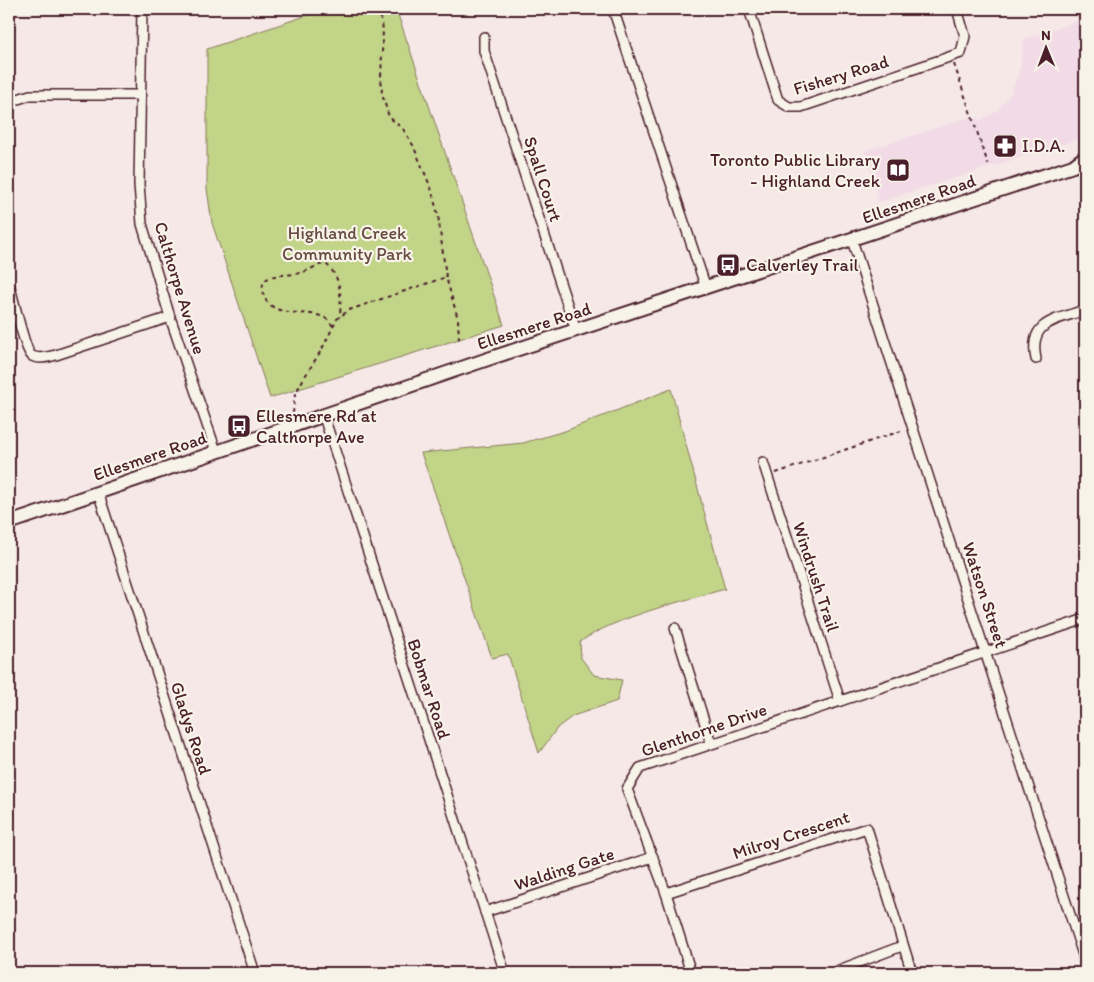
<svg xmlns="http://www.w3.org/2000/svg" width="1094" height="982" viewBox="0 0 1094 982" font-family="Itim,sans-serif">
  <rect width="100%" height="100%" fill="#f5e8e7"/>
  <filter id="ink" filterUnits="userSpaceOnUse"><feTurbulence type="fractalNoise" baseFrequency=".02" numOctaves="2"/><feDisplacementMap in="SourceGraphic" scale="10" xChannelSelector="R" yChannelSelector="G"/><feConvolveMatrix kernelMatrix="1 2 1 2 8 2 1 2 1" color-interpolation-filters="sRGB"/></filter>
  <g filter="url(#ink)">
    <path fill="#f2dbe6" d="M1081,20L1085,38V137L879,202L865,151L970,117L981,120L997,111L1011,93L1020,68L1024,39Z"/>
    <g fill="#c2d488" stroke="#867a5a">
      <path d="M326,9H396L504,325L270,398L212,223L207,189V49Z"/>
      <path d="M671,389L725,589C683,601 615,617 580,642L581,658L594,675L622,680L617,701L573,716L558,727L539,753L508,654L492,658L421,453L523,443L565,431Z"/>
    </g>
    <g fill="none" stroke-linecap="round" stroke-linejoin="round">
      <g stroke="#4a1f2b" stroke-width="12">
        <g id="street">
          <path d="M142,9L139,184L142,224L170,317L216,451"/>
          <path d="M613,9L706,288"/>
          <path d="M749,9L778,100L789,107H801L961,53L965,36L957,9"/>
          <path d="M484,37V51L576,331"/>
          <path d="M9,102L30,95H140"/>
          <path d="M852,240L1085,961"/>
          <path d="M9,284C13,296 25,352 32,356C39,360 48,357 56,355L170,317"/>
          <path d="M1036,359C1028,321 1056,320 1085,310"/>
          <path d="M323,414L505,973"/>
          <path d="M763,462L840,701"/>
          <path d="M98,492L255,973"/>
          <path d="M675,628L711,743"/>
          <path d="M666,893L867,828L912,973"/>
          <path d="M485,912L653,857"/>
          <path d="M691,973L666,893L627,789L640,768L1085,619"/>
          <path d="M837,973L839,970L902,946"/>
        </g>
      </g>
      <g stroke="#4a1f2b" stroke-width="16">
        <path id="secondary" d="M9,523L488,359L1073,166L1085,157"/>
      </g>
      <g stroke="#4a1f2b" stroke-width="2" stroke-dasharray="4 4" stroke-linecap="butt">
        <path d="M378,9L383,29L381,77L382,94L389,117L403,129L413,145L431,188L438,215L446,277L458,319L459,340"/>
        <path d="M954,64L988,164"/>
        <path d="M333,326C331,324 328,319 325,318C309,308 270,321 263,293C258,270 288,277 300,273C310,271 316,264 326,264C342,278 341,297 340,317"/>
        <path d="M293,413L295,394L304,378L322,349L337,319L349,310L446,277"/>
        <path d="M776,473L904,430"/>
      </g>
      <use href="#street" stroke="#f7f3e8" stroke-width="9"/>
      <use href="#secondary" stroke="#f7f3e8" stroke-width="12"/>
    </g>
  </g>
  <defs>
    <g id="pharmacy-square" transform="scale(1.25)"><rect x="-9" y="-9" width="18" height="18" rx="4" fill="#4a1f2b" stroke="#f7f3e8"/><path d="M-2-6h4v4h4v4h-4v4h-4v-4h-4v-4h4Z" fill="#fff"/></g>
    <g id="library-square" transform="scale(1.25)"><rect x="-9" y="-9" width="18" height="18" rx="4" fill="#4a1f2b" stroke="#f7f3e8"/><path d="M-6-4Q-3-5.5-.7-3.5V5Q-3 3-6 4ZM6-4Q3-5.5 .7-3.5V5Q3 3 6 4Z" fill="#fff"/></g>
    <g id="bus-square" transform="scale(1.25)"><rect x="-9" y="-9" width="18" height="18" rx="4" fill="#4a1f2b" stroke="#f7f3e8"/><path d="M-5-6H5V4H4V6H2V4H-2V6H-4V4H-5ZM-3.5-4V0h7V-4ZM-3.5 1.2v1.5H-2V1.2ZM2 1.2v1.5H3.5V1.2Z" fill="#fff"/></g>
  </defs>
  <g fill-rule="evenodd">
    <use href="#pharmacy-square" x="1005" y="146"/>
    <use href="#library-square" x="898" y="170"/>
    <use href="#bus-square" x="728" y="265"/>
    <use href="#bus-square" x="239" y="426"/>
  </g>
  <g text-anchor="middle" stroke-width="4.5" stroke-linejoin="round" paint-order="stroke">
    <g font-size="18" fill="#4a1f2b" stroke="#f7f3e8">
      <text transform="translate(841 75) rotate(-17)" y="6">Fishery Road</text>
      <text transform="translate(543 179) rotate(72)" y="6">Spall Court</text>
      <text transform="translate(919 199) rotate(-19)" y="6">Ellesmere Road</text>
      <text transform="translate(180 288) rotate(73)" y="6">Calthorpe Avenue</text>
      <text transform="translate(534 326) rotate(-18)" y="6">Ellesmere Road</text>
      <text transform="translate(150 456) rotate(-19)" y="6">Ellesmere Road</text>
      <text transform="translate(816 577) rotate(72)" y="6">Windrush Trail</text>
      <text transform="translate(985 595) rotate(72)" y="6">Watson Street</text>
      <text transform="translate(429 689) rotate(72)" y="6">Bobmar Road</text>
      <text transform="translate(191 728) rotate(72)" y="6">Gladys Road</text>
      <text transform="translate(704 730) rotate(-19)" y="6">Glenthorne Drive</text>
      <text transform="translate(791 835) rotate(-18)" y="6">Milroy Crescent</text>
      <text transform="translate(564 869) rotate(-18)" y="6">Walding Gate</text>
    </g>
    <g font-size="18" fill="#4a1f2b" stroke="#f7f3e8" text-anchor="start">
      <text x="1022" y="152">I.D.A.</text>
      <text x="880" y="166" text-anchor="end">Toronto Public Library<tspan x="880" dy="21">- Highland Creek</tspan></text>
      <text x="746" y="271">Calverley Trail</text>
      <text x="256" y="422">Ellesmere Rd at<tspan x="256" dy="21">Calthorpe Ave</tspan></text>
    </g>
    <g font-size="18" fill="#684c42" stroke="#f7f3e8">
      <text x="347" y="239">Highland Creek<tspan x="347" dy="21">Community Park</tspan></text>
    </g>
  </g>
  <rect width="1094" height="982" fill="none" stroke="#f7f3e8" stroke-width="30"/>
  <rect x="15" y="15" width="1064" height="952" fill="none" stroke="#4a1f2b" stroke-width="2" filter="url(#ink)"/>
  <g transform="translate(1046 48) rotate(359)" stroke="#f7f3e8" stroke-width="4" paint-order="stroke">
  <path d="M0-4L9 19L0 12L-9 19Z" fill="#4a1f2b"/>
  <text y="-8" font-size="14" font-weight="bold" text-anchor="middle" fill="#4a1f2b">N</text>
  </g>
</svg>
